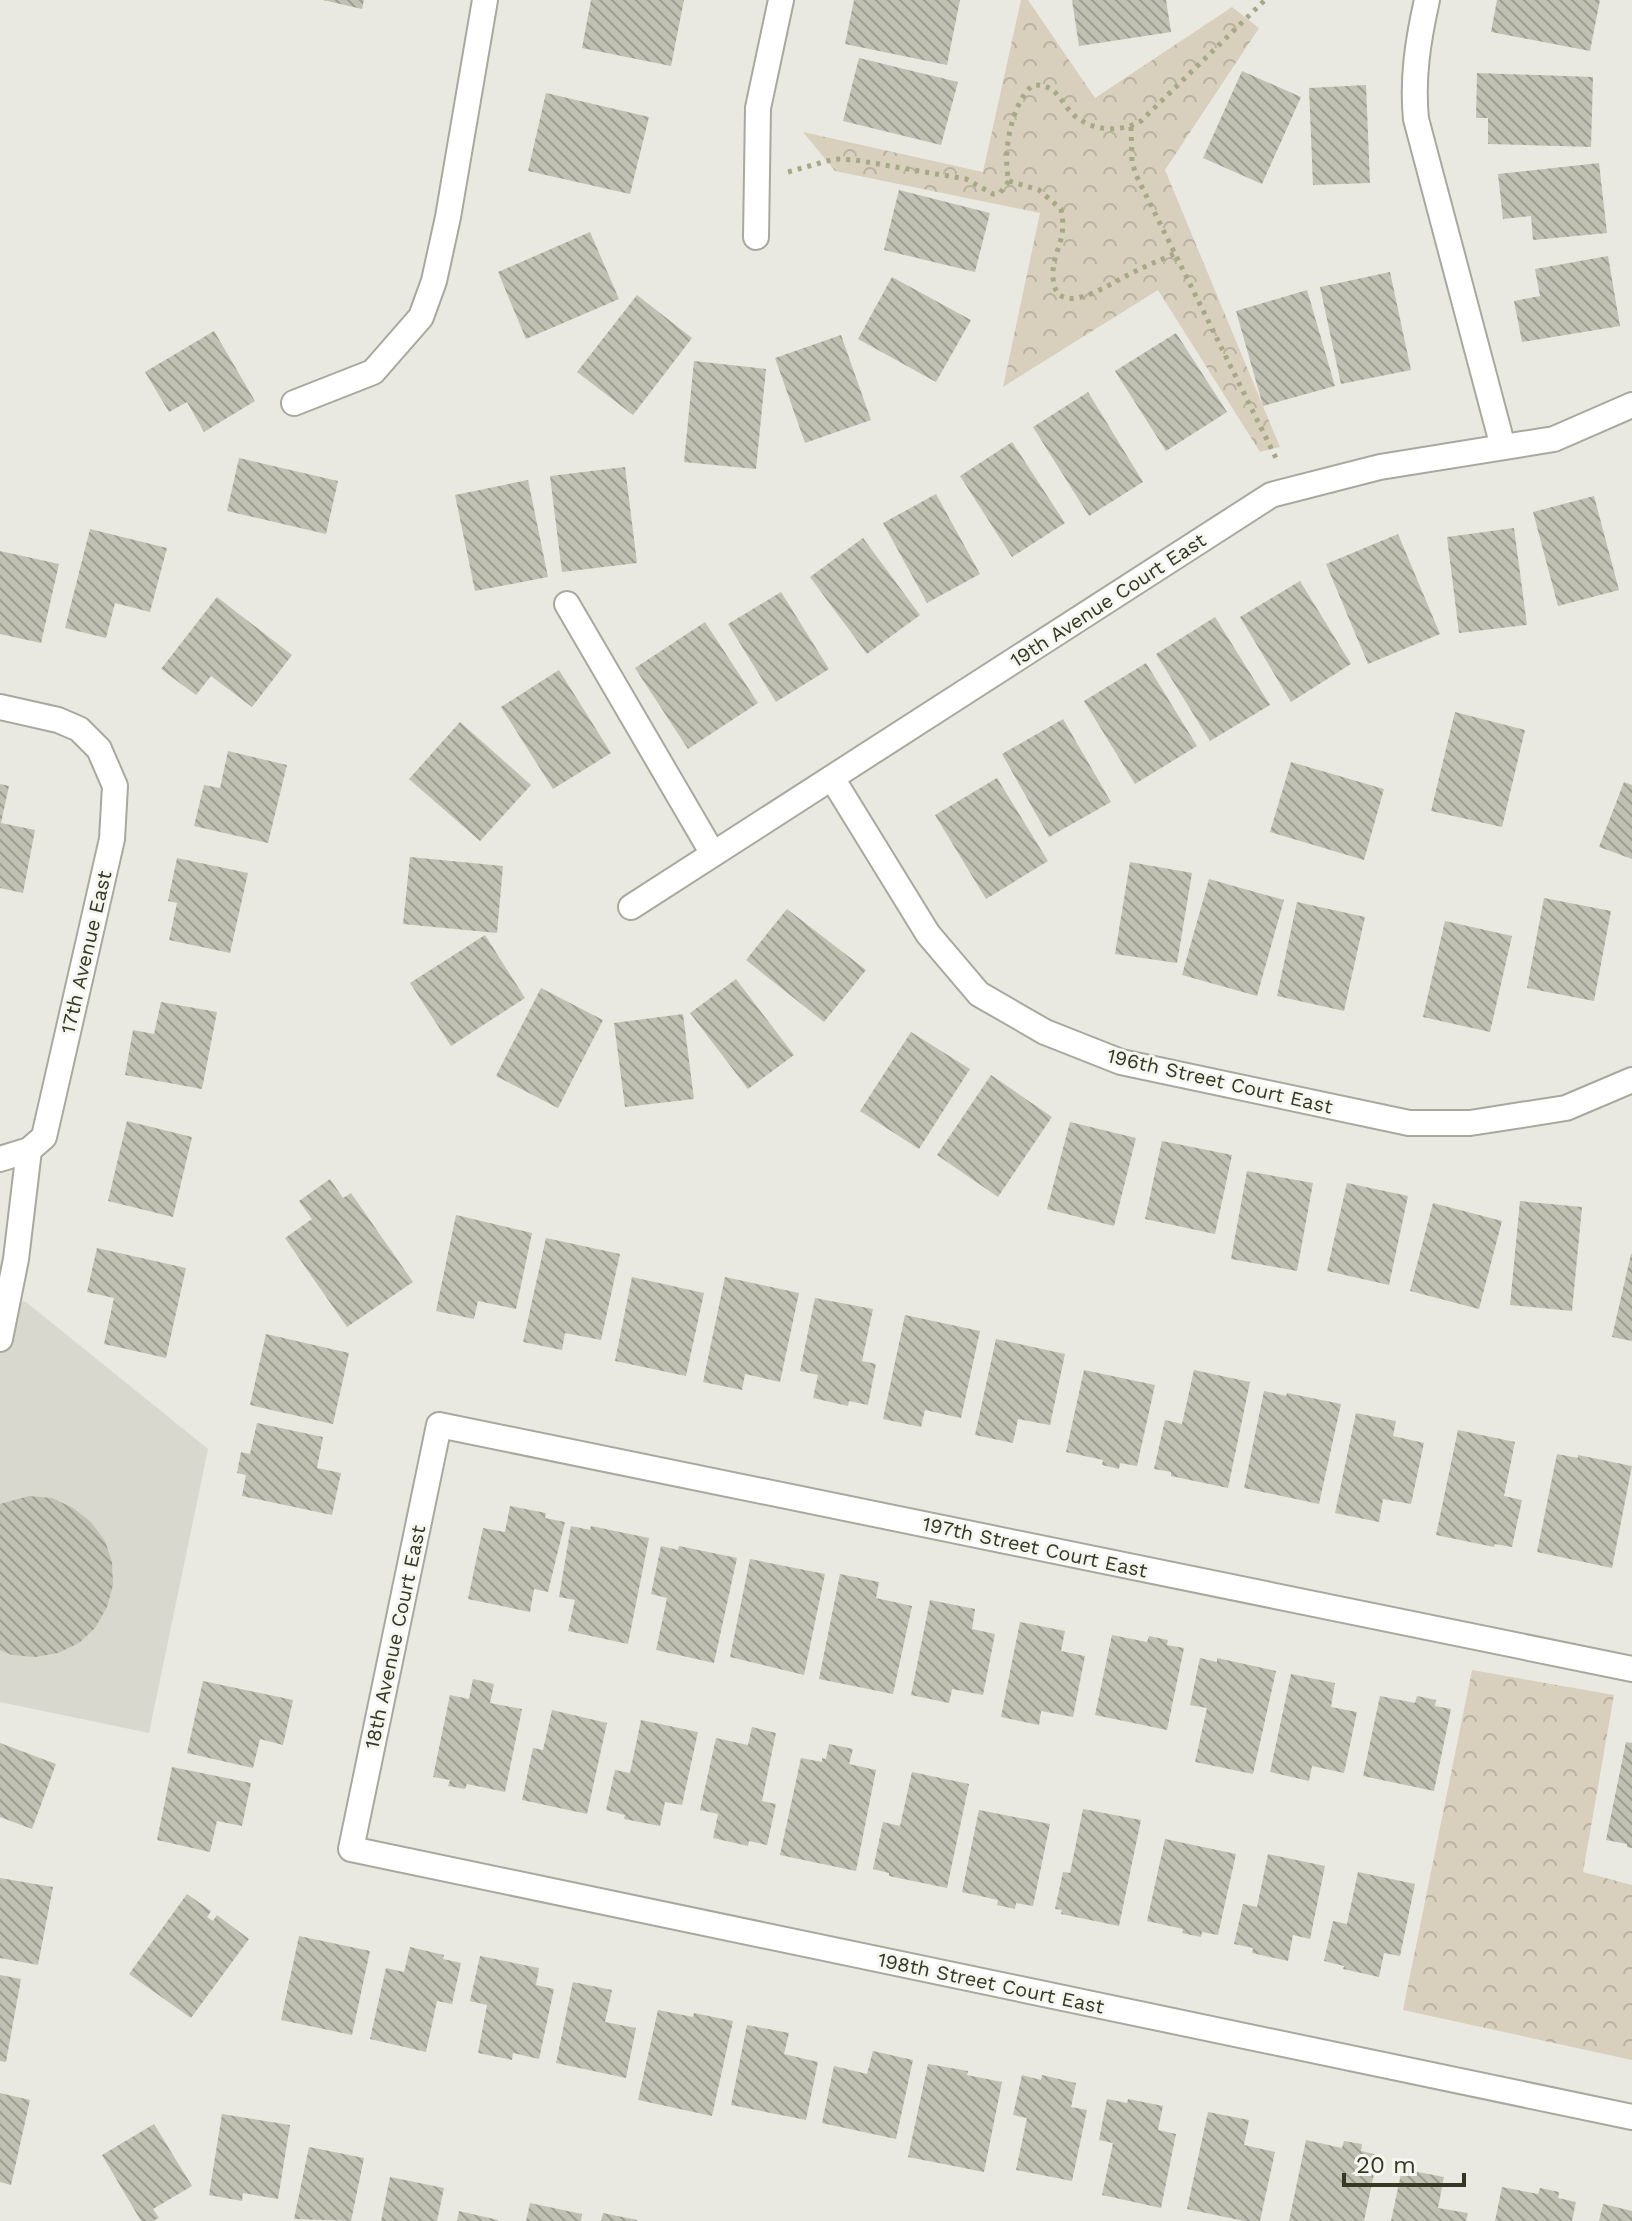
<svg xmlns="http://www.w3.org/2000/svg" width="1632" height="2221" viewBox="0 0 1632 2221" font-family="'Work Sans',sans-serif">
  <defs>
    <pattern id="forest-crowns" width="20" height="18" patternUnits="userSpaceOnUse" patternTransform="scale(2)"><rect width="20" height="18" fill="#d8cfbc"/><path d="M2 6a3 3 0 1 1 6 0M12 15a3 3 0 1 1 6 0" fill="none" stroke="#bab2a1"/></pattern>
    <pattern id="building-back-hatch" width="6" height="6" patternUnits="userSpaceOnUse" patternTransform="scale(2)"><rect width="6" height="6" fill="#c0c0b3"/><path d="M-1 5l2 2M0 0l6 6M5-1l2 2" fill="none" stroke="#9d9d91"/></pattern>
  </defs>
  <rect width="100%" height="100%" fill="#e9e9e1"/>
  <path fill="#d9d8cf" d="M0,1297L26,1302L208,1449L149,1733L0,1702Z"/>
  <g fill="url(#forest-crowns)">
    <path d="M1021,0H1028L1095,98L1232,7L1259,28L1165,170L1280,447L1260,452L1158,290L1003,387L1040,213L835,171L803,132L983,172Z"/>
    <path d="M1472,1670L1614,1695L1583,1872L1632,1885V2060L1403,2010Z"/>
  </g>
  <g fill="url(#building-back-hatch)">
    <path d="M323,0H364L362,9Z"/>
    <path d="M591,0H684L671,66L582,48Z"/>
    <path d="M854,0H960L947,65L845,44Z"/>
    <path d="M1072,0H1166L1171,32L1079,46Z"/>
    <path d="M1497,0H1600L1590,51L1491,32Z"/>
    <path d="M859,58L958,82L941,145L843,121Z"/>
    <path d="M1242,71L1301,97L1262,184L1203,158Z"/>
    <path d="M1477,73L1593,77L1591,147L1488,144V118H1476Z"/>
    <path d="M1366,85L1370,183L1313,185L1309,88Z"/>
    <path d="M546,93L649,117L630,194L528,171Z"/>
    <path d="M1599,163L1607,233L1533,240L1531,216L1503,219L1498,174Z"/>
    <path d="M899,190L990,213L975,272L884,250Z"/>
    <path d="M590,232L619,299L526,339L498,272Z"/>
    <path d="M1608,256L1620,326L1522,342L1514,301L1540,296L1535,269Z"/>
    <path d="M1390,272L1411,370L1341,384L1320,287Z"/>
    <path d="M892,277L971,320L936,382L858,339Z"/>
    <path d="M1307,290L1335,386L1263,406L1236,311Z"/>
    <path d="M637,295L692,338L633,415L577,372Z"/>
    <path d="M214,331L255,401L204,432L187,402L169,412L145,372Z"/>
    <path d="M1176,333L1227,412L1166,451L1115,371Z"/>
    <path d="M841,335L871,420L805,443L775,358Z"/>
    <path d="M694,361L766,369L756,469L684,462Z"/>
    <path d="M1088,392L1143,482L1089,516L1033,427Z"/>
    <path d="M1012,442L1065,523L1012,557L960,476Z"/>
    <path d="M239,458L338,481L326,534L227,511Z"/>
    <path d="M625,467L637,563L562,572L550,476Z"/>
    <path d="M528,480L548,577L475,591L455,495Z"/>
    <path d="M936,494L980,574L927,603L883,523Z"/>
    <path d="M1594,496L1619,590L1558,606L1533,512Z"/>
    <path d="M1514,528L1527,625L1459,633L1447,537Z"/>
    <path d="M90,529L167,548L150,612L115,603L106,638L65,628Z"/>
    <path d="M1398,534L1440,634L1368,664L1326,564Z"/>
    <path d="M863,538L920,615L867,654L810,577Z"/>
    <path d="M0,551L59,564L41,643L0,634Z"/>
    <path d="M1300,581L1351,664L1291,702L1240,617Z"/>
    <path d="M781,592L829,669L776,702L728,624Z"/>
    <path d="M217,597L292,655L252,707L211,676L196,695L161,669Z"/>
    <path d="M1215,617L1270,705L1210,741L1156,654Z"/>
    <path d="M705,622L758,703L688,749L635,668Z"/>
    <path d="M1146,663L1197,746L1135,784L1084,701Z"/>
    <path d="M559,670L611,753L553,789L501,707Z"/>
    <path d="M1455,712L1525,730L1502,827L1431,811Z"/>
    <path d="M1063,719L1111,802L1049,837L1002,754Z"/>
    <path d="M460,722L531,785L480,841L409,779Z"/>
    <path d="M228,751L287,765L268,843L194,826L204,785L220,788Z"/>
    <path d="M1291,762L1384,789L1364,860L1270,832Z"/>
    <path d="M997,778L1048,861L986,899L935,815Z"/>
    <path d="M1624,782L1632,785V859L1599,847Z"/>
    <path d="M0,784L9,786L1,823L35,830L23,893L0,888Z"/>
    <path d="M410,857L503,866L497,933L403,924Z"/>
    <path d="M177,858L248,873L230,953L169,940L177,903L168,901Z"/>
    <path d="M1130,862L1192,873L1177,963L1115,954Z"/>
    <path d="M1209,879L1284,900L1257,996L1182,975Z"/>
    <path d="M1544,898L1611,911L1594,1001L1527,988Z"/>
    <path d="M1297,902L1365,917L1344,1011L1277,996Z"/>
    <path d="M787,909L866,970L824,1022L746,960Z"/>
    <path d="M1445,921L1512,936L1490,1032L1423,1017Z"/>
    <path d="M485,935L525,998L451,1046L410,983Z"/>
    <path d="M736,979L794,1055L748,1089L690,1013Z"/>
    <path d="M541,988L603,1020L558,1108L496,1076Z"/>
    <path d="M161,1002L217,1012L202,1089L125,1075L133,1030L154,1034Z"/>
    <path d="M683,1014L694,1099L625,1107L614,1023Z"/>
    <path d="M911,1032L970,1069L919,1149L860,1111Z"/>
    <path d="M991,1075L1052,1117L998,1197L937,1155Z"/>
    <path d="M127,1121L192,1137L173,1217L108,1201Z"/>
    <path d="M1070,1122L1136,1138L1114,1226L1047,1209Z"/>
    <path d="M1162,1141L1232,1155L1215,1234L1145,1219Z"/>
    <path d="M1247,1171L1313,1183L1297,1271L1231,1259Z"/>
    <path d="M330,1179L343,1198L351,1193L413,1282L347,1327L285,1238L312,1219L299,1201Z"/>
    <path d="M1347,1183L1408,1196L1389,1285L1327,1271Z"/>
    <path d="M1520,1201L1582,1207L1572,1311L1510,1305Z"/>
    <path d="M1433,1203L1502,1221L1479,1309L1410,1291Z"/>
    <path d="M456,1215L532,1233L516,1309L478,1301L474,1319L436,1311Z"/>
    <path d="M546,1238L620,1254L601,1340L565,1333L562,1350L523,1342Z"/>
    <path d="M97,1248L186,1268L166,1358L104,1344L114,1298L87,1292Z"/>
    <path d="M1631,1254H1632V1341L1612,1337Z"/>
    <path d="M632,1277L704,1293L686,1376L615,1361Z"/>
    <path d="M725,1277L799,1293L780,1382L745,1374L742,1390L703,1382Z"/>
    <path d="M815,1298L873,1309L862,1361L876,1364L868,1405L849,1401L848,1406L813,1398L818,1375L800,1371Z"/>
    <path d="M905,1315L980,1331L961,1418L925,1410L921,1427L883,1419Z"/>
    <path d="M266,1334L349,1353L333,1424L250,1405Z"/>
    <path d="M996,1339L1065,1354L1050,1425L1018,1419L1013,1443L975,1435Z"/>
    <path d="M1084,1370L1155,1385L1137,1466L1120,1463L1119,1469L1102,1465L1103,1460L1066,1452Z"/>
    <path d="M1194,1370L1250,1382L1228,1488L1171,1476V1472L1154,1469L1165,1420L1182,1424Z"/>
    <path d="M1264,1391L1286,1396L1287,1393L1341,1404L1319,1504L1244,1488Z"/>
    <path d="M1356,1413L1396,1421L1393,1436L1424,1443L1411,1504L1383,1499L1379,1522L1335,1513Z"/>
    <path d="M257,1423L323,1437L317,1468L341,1473L332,1515L242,1496L246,1475L237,1473L241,1452L250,1454Z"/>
    <path d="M1458,1430L1515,1442L1504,1496L1522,1500L1512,1547L1495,1544L1494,1547L1436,1535Z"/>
    <path d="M1557,1454L1578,1458V1455L1632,1466L1612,1568L1537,1552Z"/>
    <path d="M29,1496L52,1498L73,1508L91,1522L105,1541L112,1562L113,1585L107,1607L95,1628L79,1643L58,1653L35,1657L12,1655L0,1650V1504Z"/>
    <path d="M510,1506L546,1513L545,1518L565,1522L548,1592L534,1589L530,1612L468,1599L483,1528L505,1532Z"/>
    <path d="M571,1526L590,1530L591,1526L649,1538L628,1644L568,1631L575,1600L559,1597Z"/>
    <path d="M661,1546L678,1550L679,1546L737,1558L714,1663L656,1650L667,1598L651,1594Z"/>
    <path d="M750,1559L825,1574L804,1675L730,1657Z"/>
    <path d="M840,1574L879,1582L876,1598L912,1606L893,1694L819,1679Z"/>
    <path d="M930,1600L975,1609L972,1629L995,1634L983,1695L952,1689L949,1703L911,1695Z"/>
    <path d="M1020,1622L1065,1631L1061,1651L1085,1656L1073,1717L1041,1711L1039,1725L1001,1717Z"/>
    <path d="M1112,1635L1147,1642L1149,1636L1168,1640L1167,1645L1184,1648L1167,1730L1095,1715Z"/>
    <path d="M1200,1658L1217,1662V1658L1276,1671L1253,1774L1195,1762L1207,1708L1190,1705Z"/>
    <path d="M1291,1674L1335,1683L1331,1707L1357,1712L1344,1773L1312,1766L1309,1781L1270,1772Z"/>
    <path d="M473,1679L494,1684L490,1703L522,1709L505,1792L467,1784L465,1789L448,1786L450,1780L433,1777L450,1695L469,1699Z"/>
    <path d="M203,1681L293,1700L283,1745L260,1739L253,1768L187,1753Z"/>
    <path d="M1380,1696L1415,1703L1417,1696L1436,1700L1435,1706L1451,1709L1434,1791L1363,1776Z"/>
    <path d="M552,1710L607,1723L587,1814L522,1800L533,1748L543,1750Z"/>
    <path d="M641,1720L698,1732L682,1805L665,1802L660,1826L624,1819L625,1815L606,1810L615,1770L630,1773Z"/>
    <path d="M752,1727L776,1733L762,1801L776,1804L767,1845L749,1841L748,1846L713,1838L718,1814L700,1810L716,1738L748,1745Z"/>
    <path d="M1626,1742L1632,1743V1848L1627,1847V1844L1606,1840Z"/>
    <path d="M0,1743L56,1764L32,1829L0,1817Z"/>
    <path d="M829,1744L853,1749L849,1764L876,1770L856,1871L780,1855L801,1758L822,1762V1758L826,1759Z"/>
    <path d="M172,1767L251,1783L242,1826L217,1821L210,1852L157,1840Z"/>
    <path d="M912,1772L969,1784L947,1888L889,1876V1873L873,1869L883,1822L900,1826Z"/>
    <path d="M1083,1809L1141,1820L1119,1926L1061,1914L1062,1910L1055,1909L1063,1872L1070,1873Z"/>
    <path d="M979,1810L1050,1824L1033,1906L1016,1903L1015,1909L997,1905L998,1900L962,1892Z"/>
    <path d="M1165,1839L1236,1854L1218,1935L1202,1932L1201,1937L1182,1933L1183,1929L1147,1921Z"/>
    <path d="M1268,1854L1325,1866L1310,1939L1293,1935L1288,1961L1252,1953L1253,1948L1234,1944L1243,1904L1257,1907Z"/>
    <path d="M1358,1872L1415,1884L1400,1956L1384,1953L1379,1977L1343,1969L1344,1966L1324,1961L1333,1921L1347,1924Z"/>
    <path d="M0,1878L53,1887L38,1965L0,1958Z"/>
    <path d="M187,1894L211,1911L207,1917L213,1921L217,1915L249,1939L191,2018L129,1974Z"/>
    <path d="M299,1936L370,1951L352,2035L281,2020Z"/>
    <path d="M410,1947L444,1955L443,1959L461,1963L452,2004L437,2001L426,2052L370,2039L386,1968L404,1972Z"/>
    <path d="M480,1956L539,1968L536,1985L554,1989L539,2059L513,2053L512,2060L478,2053L487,2005L470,2001Z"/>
    <path d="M0,1975L21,1979L6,2062L0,2061Z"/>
    <path d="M573,1982L612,1990L605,2022L636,2028L626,2078L556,2063Z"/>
    <path d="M658,2010L693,2017L694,2013L733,2021L712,2116L638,2100Z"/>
    <path d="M747,2025L789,2033L784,2054L818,2062L806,2120L731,2105Z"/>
    <path d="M873,2051L913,2060L896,2139L822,2123L834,2066L867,2074Z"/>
    <path d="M928,2064L968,2071L967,2075L1002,2082L984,2172L908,2157Z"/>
    <path d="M1022,2075L1041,2080L1042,2075L1076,2083L1071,2107L1087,2110L1072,2181L1016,2170L1027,2118L1013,2115Z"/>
    <path d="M0,2093L30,2100L11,2185L0,2182Z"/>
    <path d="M1107,2099L1127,2103L1128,2099L1163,2106L1158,2130L1176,2134L1161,2208L1102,2195L1113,2143L1099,2140Z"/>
    <path d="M1208,2112L1249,2120L1244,2145L1275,2152L1260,2221H1244L1187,2209Z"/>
    <path d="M222,2114L290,2125L278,2199L243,2193L242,2201L209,2195Z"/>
    <path d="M154,2124L192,2186L153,2209L159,2218L153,2221H141L102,2155Z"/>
    <path d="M1306,2140L1342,2148L1344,2141L1362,2144L1361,2151L1378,2155L1364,2221H1289Z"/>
    <path d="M309,2147L364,2158L351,2221L294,2219Z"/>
    <path d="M1402,2169L1444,2177L1438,2208L1468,2213L1466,2221H1391Z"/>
    <path d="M390,2177L444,2188L437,2221H381Z"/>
    <path d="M1502,2187L1538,2194L1540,2188L1559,2192L1558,2198L1576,2202L1572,2221H1495Z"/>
    <path d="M530,2203L582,2214L581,2221H526Z"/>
    <path d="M1603,2204L1632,2211V2221H1599Z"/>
    <path d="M459,2211L498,2220V2221H457Z"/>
    <path d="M603,2213L637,2220V2221H601Z"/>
  </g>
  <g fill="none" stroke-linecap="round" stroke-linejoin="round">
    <g stroke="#a8a99d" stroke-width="28">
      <g id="minor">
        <path d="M1427,0C1418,40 1412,78 1416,119L1503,447"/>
        <path d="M756,237L758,108L781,0"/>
        <path d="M294,403L373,372L421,317L434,281L448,217L485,0"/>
        <path d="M567,604L713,854"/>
        <path d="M0,707L58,720L79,729L99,749L115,786L112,839L44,1137L29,1150L0,1159"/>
        <path d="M832,778L928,934L979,994L1045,1032L1121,1062L1409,1123H1470L1566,1108L1632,1080"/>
        <path d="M631,907L1271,495L1380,467L1554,439L1632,405"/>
        <path d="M0,1339L16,1259L29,1150"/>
        <path d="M1632,1669L439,1425L351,1849L1632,2117"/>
      </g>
    </g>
    <g stroke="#a6a985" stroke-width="5" stroke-dasharray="4 6" stroke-linecap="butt">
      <path d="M1131,127L1132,162L1136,175L1277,460"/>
      <path d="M788,172L834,159L855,160L966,179L993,194L1000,193L1009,181C1002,155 1011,103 1033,85C1059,84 1060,104 1076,117C1096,132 1121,132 1141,121L1265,0"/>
      <path d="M1009,181L1039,190L1061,209C1068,241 1052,251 1053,276C1054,323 1111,283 1128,275C1143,267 1158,261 1174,254"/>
    </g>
    <use href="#minor" stroke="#fff" stroke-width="24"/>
  </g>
  <g text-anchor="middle" stroke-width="6" stroke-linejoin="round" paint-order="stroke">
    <g font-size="20" fill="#353823" stroke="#f6f6f1">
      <text transform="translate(1108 600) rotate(-33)" y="7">19th Avenue Court East</text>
      <text transform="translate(86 952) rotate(-77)" y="7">17th Avenue East</text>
      <text transform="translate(1220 1081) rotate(13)" y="7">196th Street Court East</text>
      <text transform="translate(1035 1547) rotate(12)" y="7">197th Street Court East</text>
      <text transform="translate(395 1637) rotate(-78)" y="7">18th Avenue Court East</text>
      <text transform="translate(991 1983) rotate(12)" y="7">198th Street Court East</text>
    </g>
  </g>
  <path d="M1344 2173v12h120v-12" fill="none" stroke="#353823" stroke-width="4"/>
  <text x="1356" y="2173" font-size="24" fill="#353823" stroke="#f6f6f1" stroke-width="6" paint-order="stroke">20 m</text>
</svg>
